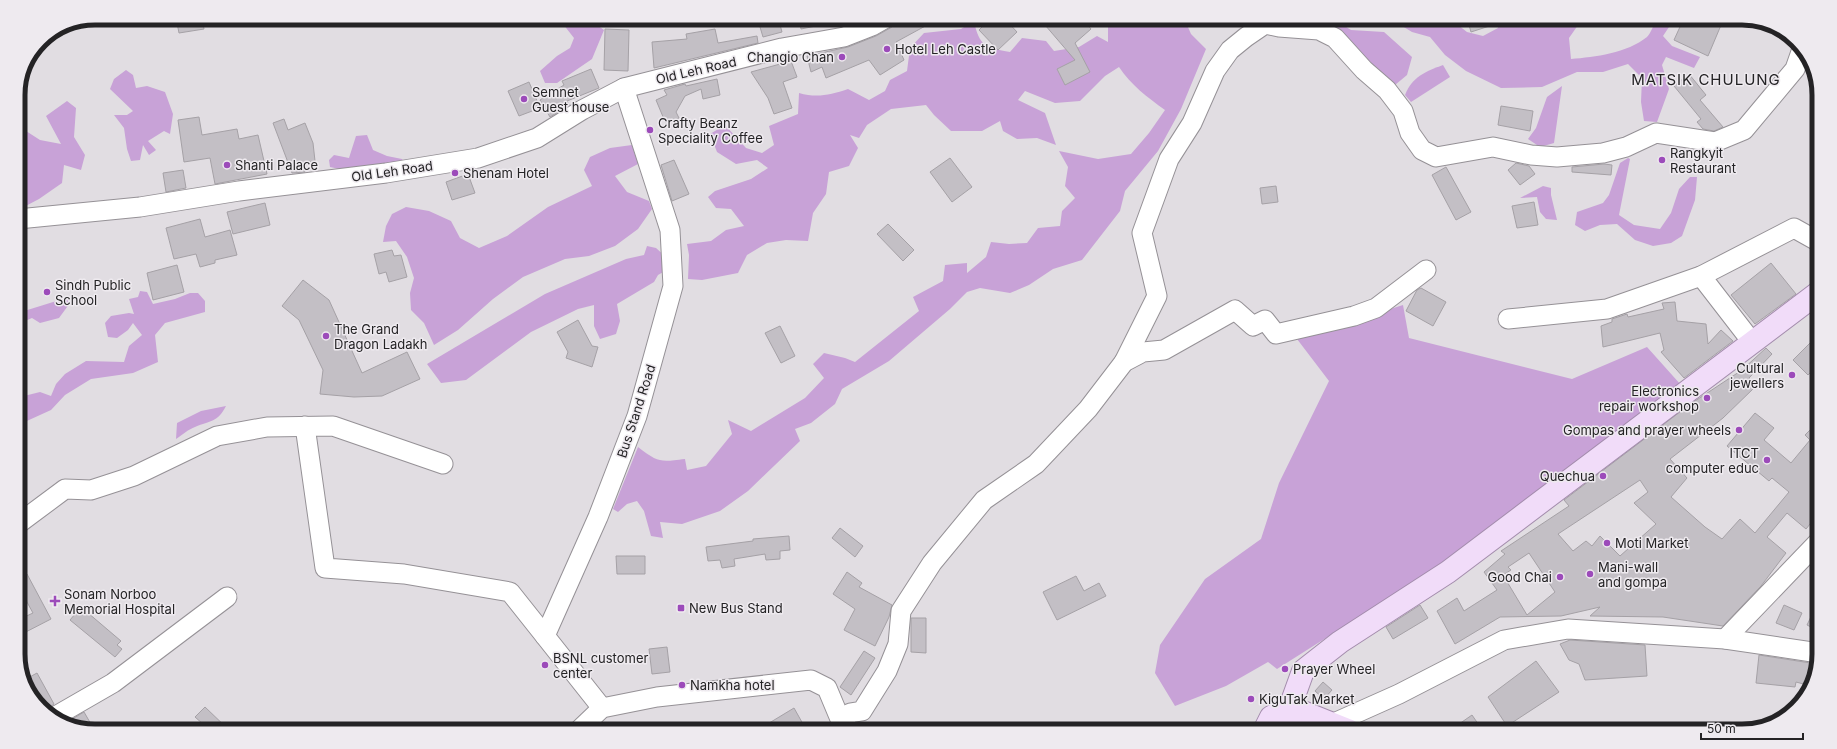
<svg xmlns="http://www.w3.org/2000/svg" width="1837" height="749" viewBox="0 0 1837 749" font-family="Inter,sans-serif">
  <rect width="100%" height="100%" fill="#e1dde2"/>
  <g fill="#c8a2d7">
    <path d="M561,18H587L604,30L592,59L557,83H545L540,71L557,56L570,48L574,38L563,24Z"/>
    <path d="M1125,18H1184L1191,34L1206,49L1181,109L1158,151L1125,191L1120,211L1082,260L1053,269L1029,285L1010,293L980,288L967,292L950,309L889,361L842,389L835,404L811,423L795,429L800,441L748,491L720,511L682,524L660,522L663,538L651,536L644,511L637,501L627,504L618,512L613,509L638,447C659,463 660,462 685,459L687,470L706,466L732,434L728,420L751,431L805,398L824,378L813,364L824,353L845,358L855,362L919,311L913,297L943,281L945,265L967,263V273L986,257L991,242L1009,244L1027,243L1038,228L1060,226L1062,211L1075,198L1065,186L1068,167L1059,151L1098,159L1131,154L1149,133L1165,110C1147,97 1131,85 1119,67L1105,76L1080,101L1055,103L1025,91L1018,100L1045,113L1056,145L1037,138L1017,139L1003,131L1000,121L982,131H951L934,115L926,105L891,109L867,125L859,138L850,135L858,148L849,166L829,172L826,194L813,213L808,241L786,240L767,243L747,255L738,273L702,280L688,279L689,255L687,244L711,241L726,230L744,226L731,209L716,208L708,197L715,191L751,179L768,168L757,160L736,164L717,152L710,134L725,125L746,148L762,153L774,145L769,126L798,114L799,93C817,98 830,95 848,89L869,100L885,91L890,80L907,71L910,48L924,33L961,29L974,21C979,46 986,48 1010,52L1022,38L1046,41L1054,51L1079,47L1097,36L1108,42V26Z"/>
    <path d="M1275,18H1337L1335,20L1351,30L1384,32L1412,57L1407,75L1395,85L1350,46Z"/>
    <path d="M1389,18H1449L1467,32L1483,36L1498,28L1497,18H1532L1537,21H1554L1555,18H1583L1569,38L1571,59C1595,57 1627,53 1647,37C1651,33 1654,24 1657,18H1675L1663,36L1672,46L1700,57L1694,68L1666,57L1662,65L1669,89L1657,122L1644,121L1641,102L1642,78L1628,64L1603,72H1577L1542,87L1501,88L1466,71L1445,55L1430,37L1412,32Z"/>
    <path d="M1443,65L1450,77L1411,102L1405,95C1412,77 1426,71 1443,65Z"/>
    <path d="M126,70L133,75L136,88L147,86L165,92L173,114L170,134L164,131L148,141L156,150L149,155L143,145L140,160L131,161L127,149L124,128L114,115H127L133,111L110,89L114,79Z"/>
    <path d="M1562,86L1554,143L1540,147L1528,139L1536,128L1547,97Z"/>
    <path d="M67,101L76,108L74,137L85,155L81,170L64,165L62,183L39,199L18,210V129L26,131L40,140L61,144L46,116Z"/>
    <path d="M367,135L373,150L387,156L402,159L406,165L353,172L330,167L329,160L334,155L349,158L356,136Z"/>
    <path d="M632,145L638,164L615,176L627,192L649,201L652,209L638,229L615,246L589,256L565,259L523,277L493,299L458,330L434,345L424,323L411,310L410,293L414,278L407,257L396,241L383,242L386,226L392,214L406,207L429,211L451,221L460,238L479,248L507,236L548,207L592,186L584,170L590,157L610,148Z"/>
    <path d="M1628,158L1630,159L1619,215L1634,225L1660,229L1671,213L1679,189L1690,177H1697L1695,200L1682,236L1671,243L1653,246L1635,240L1617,224L1600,225L1585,231L1575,225L1577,212L1603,203L1609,195L1620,163Z"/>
    <path d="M1543,186L1551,188V195L1557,220L1546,219L1540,212L1537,197L1520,198Z"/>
    <path d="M647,246L656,248L666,257L665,271L658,275L654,282L617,304L620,321L616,334L600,339L594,326V305L578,309L531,332L466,380L441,383L427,364L545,294L626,259L644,255Z"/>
    <path d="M140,291L147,292L153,304L175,299L190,293H198L205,301V312L165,323L155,335L158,362L133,373L91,379L65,395L51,410L18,425V380H21L24,396L40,392L51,396L56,384L65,374L86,361L124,362L129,346L142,335L133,323L128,330L117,338L108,337L105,323L111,316L129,313L134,314L129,299L138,297Z"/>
    <path d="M66,298L70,303L59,318L40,323L32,318L18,324V311L21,312Z"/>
    <path d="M1403,305L1409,338L1572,379L1647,347L1681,385L1438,567L1277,669L1268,662L1226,686L1175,706L1155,673L1160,645L1205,579L1261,539L1279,483L1329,381L1297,339Z"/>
    <path d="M226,406C217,423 211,420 195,427C189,429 182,435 176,439L177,423L201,411Z"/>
  </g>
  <g fill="#c3bfc5" stroke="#a5a1a6" fill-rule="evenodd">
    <path d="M176,18H202L204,29L179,33Z"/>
    <path d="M799,18H831V23L801,29Z"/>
    <path d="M897,18H940L896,42L904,60L880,75L869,60L826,78L822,67L811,72L807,56L848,47L876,36L892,27L896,23Z"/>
    <path d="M991,18H1004L1017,32L998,50L979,30Z"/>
    <path d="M1039,18H1082L1091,29L1075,43L1090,72L1065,85L1057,69L1075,60Z"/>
    <path d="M1467,18H1507L1508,20L1471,32Z"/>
    <path d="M1684,18H1724L1708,56L1674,40Z"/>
    <path d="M779,21L782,32L763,37L760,27Z"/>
    <path d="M605,29L629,30L628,71L604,70Z"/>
    <path d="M715,29L718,43L757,36L758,43L654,68L652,42L687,39L686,34Z"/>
    <path d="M791,61L797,77L783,82L792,108L774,114L768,98L751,72Z"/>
    <path d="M591,69L599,88L567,101L569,105L550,117L540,100L564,85L562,81Z"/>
    <path d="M1689,74L1706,95L1700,100L1723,127L1714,131L1703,129L1697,122L1701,119L1674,86Z"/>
    <path d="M717,79L720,95L703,99L701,89L685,96L676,112L679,118L666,124L656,100L667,95L664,90L685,84L686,86Z"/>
    <path d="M529,82L540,108L519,116L508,91Z"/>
    <path d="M1501,106L1533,111L1530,131L1498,125Z"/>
    <path d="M199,117L202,135L237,129L239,139L258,135L267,174L215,184L210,158L184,162L178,120Z"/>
    <path d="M284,119L288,130L305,123L313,143L315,161L301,163L305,172L292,173L273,123Z"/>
    <path d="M950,158L972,187L952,202L930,172Z"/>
    <path d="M674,160L689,194L672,201L661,165Z"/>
    <path d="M1516,163L1529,166L1535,174L1520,185L1508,170Z"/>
    <path d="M1604,164L1612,165L1611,175L1572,172V167Z"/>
    <path d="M1446,167L1471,212L1456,220L1432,175Z"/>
    <path d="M183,170L186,188L166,192L163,173Z"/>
    <path d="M468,174L475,193L452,200L446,182Z"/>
    <path d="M1276,186L1278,202L1262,204L1260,188Z"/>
    <path d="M1534,202L1538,225L1517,228L1512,206Z"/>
    <path d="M265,203L270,225L233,234L227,212Z"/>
    <path d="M200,219L205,237L230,230L237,255L215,260V263L200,267L196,254L174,259L166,228Z"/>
    <path d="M888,224L914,250L903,261L877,234Z"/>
    <path d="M392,250L394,256L401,255L407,277L389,282L386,272L379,274L374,254Z"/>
    <path d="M1771,263L1796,294L1755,324L1731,295Z"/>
    <path d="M177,265L184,292L153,300L147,273Z"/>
    <path d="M303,280L329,300L362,373L407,352L420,379L382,396L354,397L320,394L323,370L299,320L282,306Z"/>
    <path d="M1421,288L1446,302L1433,326L1406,311L1417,290Z"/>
    <path d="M1675,302L1677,321L1706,324L1708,344L1721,330L1733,341L1684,378L1661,352L1664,350L1660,333L1603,347L1601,326L1612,322V319L1627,314L1628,317L1664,309L1662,303Z"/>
    <path d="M578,320L592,346L598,347L592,367L566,358L568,352L557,332Z"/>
    <path d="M780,326L795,356L781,363L765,333Z"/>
    <path d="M1819,334V364L1808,375L1793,360Z"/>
    <path d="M1766,348L1772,354L1749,378L1754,384V388L1723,418L1670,459L1687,478L1671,497L1705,527L1722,539L1740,519L1755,533L1789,492L1772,478L1769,481L1727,446L1755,413L1774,428L1764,440L1791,463L1810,440L1805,435L1819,421V513L1806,529L1787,513L1767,537L1786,553L1761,586L1723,626L1663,617L1590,616L1600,607L1561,616L1500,617L1455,644L1437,611L1457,598L1464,611L1497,590L1484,572L1505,554L1501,551L1569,506L1564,500L1689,405L1742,370ZM1640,480L1648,492L1634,503L1656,524L1620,556L1600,536L1592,546L1586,541L1573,551L1558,534ZM1529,553L1555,592L1527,615L1503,575L1511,570L1508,567Z"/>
    <path d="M840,528L863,546L855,557L832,538Z"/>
    <path d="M789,536L790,550L780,551V559L766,560L765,554L734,559L735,566L722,568L720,560L708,561L706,547L753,541V539Z"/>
    <path d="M616,556H645V574H617Z"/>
    <path d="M847,572L862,583L859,587L892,605L889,617L875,646L844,630L855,609L833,594Z"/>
    <path d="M27,574L51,619L18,636V620L33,613L22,593L18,595V579Z"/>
    <path d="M1076,576L1084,591L1099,583L1106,596L1057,620L1043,592Z"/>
    <path d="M1819,600V631L1807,625Z"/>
    <path d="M1420,605L1428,618L1393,639L1386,627Z"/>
    <path d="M1784,605L1802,613L1794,630L1776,623Z"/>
    <path d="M81,607L121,641L117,645L122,649L115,657L70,620Z"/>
    <path d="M911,618H926V653L911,652Z"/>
    <path d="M1570,640L1645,645L1647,676L1585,680L1579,664L1569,660L1560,644Z"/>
    <path d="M667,647L670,672L652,674L649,649Z"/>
    <path d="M864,651L875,658L851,695L840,687Z"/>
    <path d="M1759,655L1817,664L1813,683L1811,686L1796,682L1795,687L1756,683Z"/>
    <path d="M1536,661L1559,692L1507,726L1488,697Z"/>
    <path d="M37,673L54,704L46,710L34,701L26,679Z"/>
    <path d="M1323,682L1332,690L1324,699L1315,691Z"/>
    <path d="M205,707L230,731H197L203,724L195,717Z"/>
    <path d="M794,708L803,724L792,731H756Z"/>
    <path d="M84,712L95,731L64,724Z"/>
    <path d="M1472,715L1483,731H1449Z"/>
  </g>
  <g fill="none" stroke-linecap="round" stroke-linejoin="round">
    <g stroke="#959196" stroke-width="21">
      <g id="minor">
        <path d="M18,219L140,207L239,191L386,173L478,158L537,138L582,110L624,88L782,48L844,37L872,26L886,18"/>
        <path d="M1701,276L1752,342"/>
        <path d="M1508,319L1607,309L1701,276L1794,228L1819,242"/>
        <path d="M1124,362L1157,296L1142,233L1169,159L1192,123L1215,71L1230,50L1246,37L1265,24L1279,27L1319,30L1335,38L1364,70L1387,90L1403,111L1410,133L1422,150L1436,157L1493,147L1531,155L1557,157L1603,153L1626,147L1656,133L1715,142L1744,130L1795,69L1802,49"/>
        <path d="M305,426L325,568L404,574L510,592L545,636"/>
        <path d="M18,524L65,489L91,490L134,476L217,436L267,427L333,426L443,464"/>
        <path d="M1725,639L1819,541"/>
        <path d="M602,708L545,636L598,517L637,416L673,286L670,230L624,88"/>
        <path d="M54,717L113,683L227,597"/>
        <path d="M842,723L850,713L862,711L887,671L898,644L901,611L932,563L984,500L1036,464L1088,409L1124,362L1143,352L1164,350L1235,310L1253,326L1265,320L1276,334L1354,316L1376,308L1426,270"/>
        <path d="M1334,723L1399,694L1504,640L1568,629L1725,639L1819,653"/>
        <path d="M578,731L602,708L657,697L811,680L827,688L845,731"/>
      </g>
    </g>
    <g stroke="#a38cac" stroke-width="24">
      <g id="major">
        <path d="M1290,707L1350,731"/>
        <path d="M1264,731L1271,717L1290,707"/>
        <path d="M1291,731L1290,707L1303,671L1340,642L1448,572L1819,292"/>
      </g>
    </g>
    <use href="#minor" stroke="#fff" stroke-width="19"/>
    <use href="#major" stroke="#f1dcf9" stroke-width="22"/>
  </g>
  <g fill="#9c4bba" stroke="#eeeaef" stroke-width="1.5">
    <circle cx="887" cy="49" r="4"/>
    <circle cx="842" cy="57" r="4"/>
    <circle cx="524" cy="99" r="4"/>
    <circle cx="650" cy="130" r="4"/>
    <circle cx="1662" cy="160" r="4"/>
    <circle cx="227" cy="165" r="4"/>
    <circle cx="455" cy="173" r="4"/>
    <circle cx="47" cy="292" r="4"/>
    <circle cx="326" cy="336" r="4"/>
    <circle cx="1792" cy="375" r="4"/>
    <circle cx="1707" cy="398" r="4"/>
    <circle cx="1739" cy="430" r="4"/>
    <circle cx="1767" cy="460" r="4"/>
    <circle cx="1603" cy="476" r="4"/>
    <circle cx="1607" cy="543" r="4"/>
    <circle cx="1590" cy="574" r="4"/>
    <circle cx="1560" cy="577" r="4"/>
    <path d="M53 595h4v4h4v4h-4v4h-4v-4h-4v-4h4z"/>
    <rect x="677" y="604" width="8" height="8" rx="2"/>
    <circle cx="545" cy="665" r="4"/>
    <circle cx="1285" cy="669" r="4"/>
    <circle cx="682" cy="685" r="4"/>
    <circle cx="1251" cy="699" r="4"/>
  </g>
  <g text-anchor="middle" stroke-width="3" stroke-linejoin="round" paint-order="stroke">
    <g font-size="13" fill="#242325" stroke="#eeeaef" text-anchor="start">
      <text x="895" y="54">Hotel Leh Castle</text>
      <text x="834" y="62" text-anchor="end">Changio Chan</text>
      <text x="532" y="97">Semnet<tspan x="532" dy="15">Guest house</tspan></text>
      <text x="658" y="128">Crafty Beanz<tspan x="658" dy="15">Speciality Coffee</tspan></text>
      <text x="1670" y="158">Rangkyit<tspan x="1670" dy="15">Restaurant</tspan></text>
      <text x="235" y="170">Shanti Palace</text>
      <text x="463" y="178">Shenam Hotel</text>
      <text x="55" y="290">Sindh Public<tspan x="55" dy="15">School</tspan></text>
      <text x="334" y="334">The Grand<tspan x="334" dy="15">Dragon Ladakh</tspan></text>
      <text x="1784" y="373" text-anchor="end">Cultural<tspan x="1784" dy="15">jewellers</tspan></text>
      <text x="1699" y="396" text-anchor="end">Electronics<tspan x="1699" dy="15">repair workshop</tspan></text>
      <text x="1731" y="435" text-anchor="end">Gompas and prayer wheels</text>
      <text x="1759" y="458" text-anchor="end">ITCT<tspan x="1759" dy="15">computer educ</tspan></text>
      <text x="1595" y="481" text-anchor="end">Quechua</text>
      <text x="1615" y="548">Moti Market</text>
      <text x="1598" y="572">Mani-wall<tspan x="1598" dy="15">and gompa</tspan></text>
      <text x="1552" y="582" text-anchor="end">Good Chai</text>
      <text x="64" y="599">Sonam Norboo<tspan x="64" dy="15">Memorial Hospital</tspan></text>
      <text x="689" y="613">New Bus Stand</text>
      <text x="553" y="663">BSNL customer<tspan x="553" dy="15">center</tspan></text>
      <text x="1293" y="674">Prayer Wheel</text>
      <text x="690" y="690">Namkha hotel</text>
      <text x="1259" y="704">KiguTak Market</text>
    </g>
    <g font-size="13" fill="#242325" stroke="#eeeaef">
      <text transform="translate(696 70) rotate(-13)" y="5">Old Leh Road</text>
      <text transform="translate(392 171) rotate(-8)" y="5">Old Leh Road</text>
      <text transform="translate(636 411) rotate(-72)" y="5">Bus Stand Road</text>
    </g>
    <g font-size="15" letter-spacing="1" fill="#242325" stroke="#eeeaef">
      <text x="1706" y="85">MATSIK CHULUNG</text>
    </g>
  </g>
  <path d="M0 0H1837V749H0ZM95 25H1742A70 70 0 0 1 1812 95V654A70 70 0 0 1 1742 724H95A70 70 0 0 1 25 654V95A70 70 0 0 1 95 25Z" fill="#eeeaef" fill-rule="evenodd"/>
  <path fill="none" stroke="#242325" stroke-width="5" d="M95 25H1742A70 70 0 0 1 1812 95V654A70 70 0 0 1 1742 724H95A70 70 0 0 1 25 654V95A70 70 0 0 1 95 25Z"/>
  <path d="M1701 733v6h102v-6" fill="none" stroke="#242325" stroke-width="2"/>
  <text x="1707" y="733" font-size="12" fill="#242325" stroke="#eeeaef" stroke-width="3" paint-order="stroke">50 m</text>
</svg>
